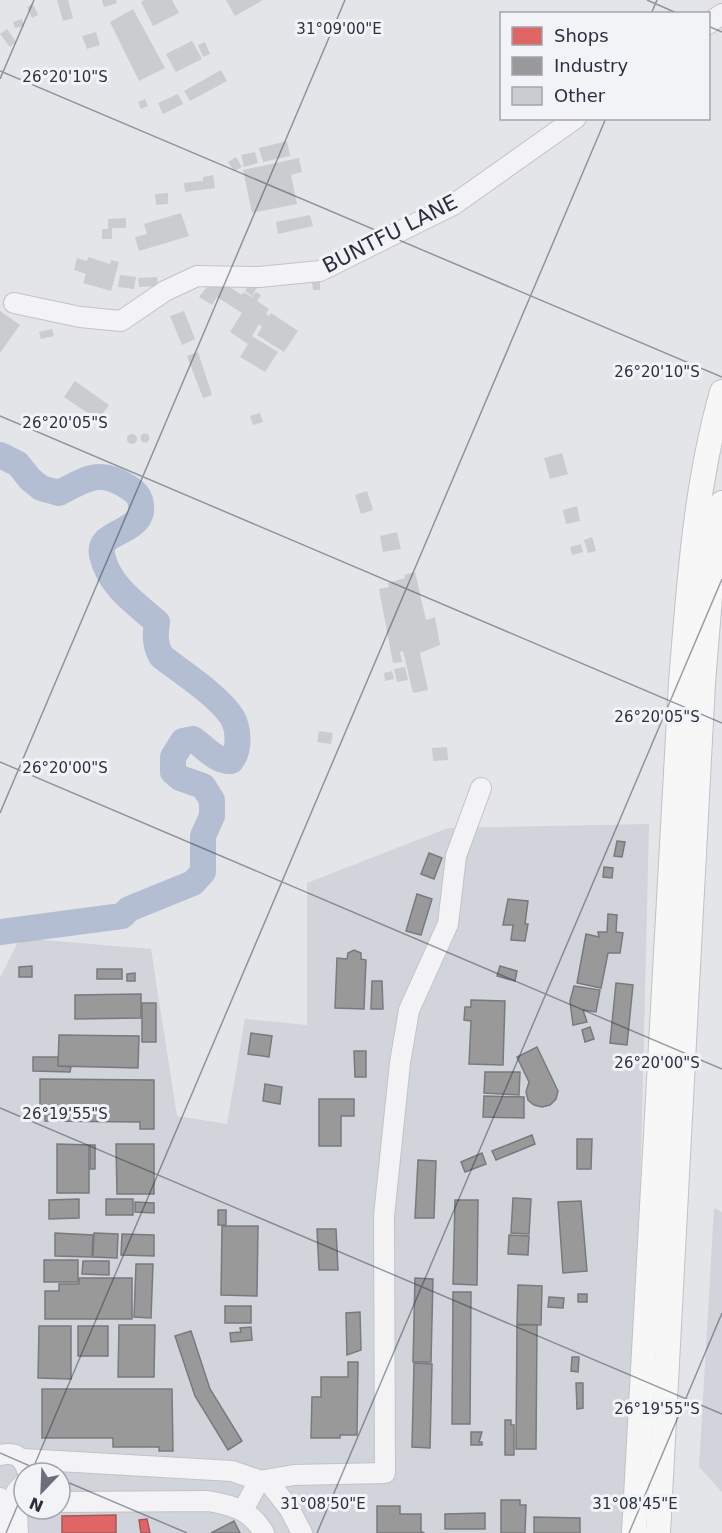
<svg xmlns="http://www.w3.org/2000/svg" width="722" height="1533" viewBox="0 0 722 1533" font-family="'DejaVu Sans',sans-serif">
  <rect width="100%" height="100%" fill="#e4e5e8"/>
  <g fill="#d2d4db" fill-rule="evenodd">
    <path d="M649,824L632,1533H0V978L20,938L151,949L177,1116L227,1124L245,1019L307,1025V883L448,828ZM24,1473H60V1509H24Z"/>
    <path d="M714,1208L722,1212V1492L699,1467Z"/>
  </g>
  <g fill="#e06666" stroke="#aa565b" stroke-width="1.5">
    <path d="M116,1515V1533H62V1516Z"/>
    <path d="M147,1519L150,1533H141L139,1520Z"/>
  </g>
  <g fill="#999" stroke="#787a7f" stroke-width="1.5">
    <path d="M617,841L625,842L622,857L614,856Z"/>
    <path d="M429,853L442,858L434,879L421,874Z"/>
    <path d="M604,867L613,868L612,878L603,877Z"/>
    <path d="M417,894L432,899L421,935L406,931Z"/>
    <path d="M508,899L528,901L525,924H528L525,941L511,940L513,925H503Z"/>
    <path d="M608,914L617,915L616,932L623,933L620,953H608L601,988L577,983L586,934L599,937L598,932H607Z"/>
    <path d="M354,950L361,953V959L366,960L364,1009L335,1008L337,958L347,959L348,953Z"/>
    <path d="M32,966V977H19V967Z"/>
    <path d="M500,966L517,971L515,981L497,976Z"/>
    <rect x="97" y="969" width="25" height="10"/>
    <path d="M135,973V981H127V974Z"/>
    <path d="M372,981H382L383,1009H371Z"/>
    <path d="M616,983L633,985L627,1045L610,1043Z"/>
    <path d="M574,986L600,990L596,1012L583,1010L587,1022L573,1025L570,1001Z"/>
    <path d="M141,994V1018L75,1019V995Z"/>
    <path d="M471,1000L505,1001L503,1065L469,1064L471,1021L464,1020L465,1007H471Z"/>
    <rect x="142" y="1003" width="14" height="39"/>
    <path d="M590,1027L594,1039L585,1042L582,1030Z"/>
    <path d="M251,1033L272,1036L269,1057L248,1054Z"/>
    <path d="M59,1035L139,1036L138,1068L58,1066Z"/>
    <path d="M537,1047L558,1091L556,1099L550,1105L542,1107L534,1105L528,1100L526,1092L529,1082L517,1057Z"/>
    <path d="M354,1051H366V1077H355Z"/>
    <path d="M33,1057H58V1066L71,1067L70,1072L33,1071Z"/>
    <path d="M485,1072H520L519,1095L484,1093Z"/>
    <path d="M40,1079L154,1080V1129H140V1122L45,1121V1109H40Z"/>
    <path d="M265,1084L282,1087L280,1104L263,1101Z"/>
    <path d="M484,1096L524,1097V1118L483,1117Z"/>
    <path d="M319,1099H354V1116H341V1146H319Z"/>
    <path d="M532,1135L535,1144L496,1160L492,1151Z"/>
    <path d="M577,1139H592L591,1169H577Z"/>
    <path d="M57,1144L89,1145V1193H57Z"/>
    <path d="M116,1144H154V1194H117Z"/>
    <rect x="90" y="1145" width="5" height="24"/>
    <path d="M482,1153L486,1164L465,1172L461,1162Z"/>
    <path d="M418,1160L436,1161L434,1218H415Z"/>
    <path d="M513,1198L531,1199L529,1234L511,1233Z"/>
    <path d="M79,1199V1218L49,1219V1200Z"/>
    <rect x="106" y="1199" width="27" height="16"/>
    <path d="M455,1200H478L477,1285L453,1284Z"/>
    <path d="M581,1201L587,1271L563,1273L558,1202Z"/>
    <path d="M135,1202L154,1203V1213L135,1212Z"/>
    <rect x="218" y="1210" width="8" height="15"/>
    <path d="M222,1226H258L257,1296L221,1295Z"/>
    <path d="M317,1229H336L338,1270H319Z"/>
    <path d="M55,1233L93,1235L92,1257L55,1256Z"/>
    <path d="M94,1233L118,1234L117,1258L93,1257Z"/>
    <path d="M122,1234L154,1235V1256L121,1255Z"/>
    <path d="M509,1235L529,1236L528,1255L508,1254Z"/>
    <rect x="44" y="1260" width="34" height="22"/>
    <path d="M83,1261H109V1275L82,1274Z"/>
    <path d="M136,1264H153L151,1318L134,1317Z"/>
    <path d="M79,1278H132V1319H45V1291H59V1284H79Z"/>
    <path d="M415,1278L433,1279L431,1362H413Z"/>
    <path d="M518,1285L542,1286L541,1325L517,1324Z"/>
    <path d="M453,1292H471L470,1424H452Z"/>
    <rect x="578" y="1294" width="9" height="8"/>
    <path d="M549,1297L564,1298L563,1308L548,1307Z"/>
    <rect x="225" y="1306" width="26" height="17"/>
    <path d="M360,1312L361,1350L347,1355L346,1313Z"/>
    <path d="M119,1325H155L154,1377H118Z"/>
    <path d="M517,1325H537L536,1449H516Z"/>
    <path d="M39,1326H71V1379L38,1378Z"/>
    <rect x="78" y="1326" width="30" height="30"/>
    <path d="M251,1327L252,1340L231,1342L230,1333L241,1332L240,1328Z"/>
    <path d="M191,1331L210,1389L242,1441L228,1450L195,1396L175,1336Z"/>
    <path d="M572,1357H579L578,1372L571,1371Z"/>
    <path d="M348,1362H358L357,1435H340V1438H311L312,1397H321V1377H348Z"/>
    <path d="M414,1363L432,1364L430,1448L412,1447Z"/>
    <path d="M576,1383H583V1408L577,1409Z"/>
    <path d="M42,1389H172L173,1451H159V1447H113V1438H42Z"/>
    <path d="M505,1420H511V1425H514V1455H505Z"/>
    <path d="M471,1432H482L479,1442H482V1445H471Z"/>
    <path d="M501,1500H520V1505H526L525,1533H501Z"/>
    <path d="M377,1506H400V1514H421V1531L424,1533H377Z"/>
    <path d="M485,1513V1529H445V1514Z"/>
    <path d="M534,1517L580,1518V1533H534Z"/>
    <path d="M234,1521L240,1533H211Z"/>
  </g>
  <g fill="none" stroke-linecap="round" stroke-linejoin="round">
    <path stroke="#b4bed2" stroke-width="26" d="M0,455L18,464L30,479L41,488L59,493C86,479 100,468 128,487C133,490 138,494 140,500C150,535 96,528 102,555C109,586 135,603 157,622C155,635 155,645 161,656C181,672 219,696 232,717C239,729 240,750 231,761C216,762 205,747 193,739L183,741L173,757V772L180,778L203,786L212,800V816L203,836V872L193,883L129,909L122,916L0,932"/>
  </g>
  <g fill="#cacccf">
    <path d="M57,0H68L73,18L63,21Z"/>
    <path d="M102,0H116L117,3L104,7Z"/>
    <path d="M144,0H172L179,13L153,26L141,2Z"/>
    <path d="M226,0H263L235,16Z"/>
    <path d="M33,4L38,15L32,18L27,7Z"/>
    <path d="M133,9L165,68L139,81L110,22Z"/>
    <path d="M22,19L24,26L15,28L13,22Z"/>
    <path d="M7,29L16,42L10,47L0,34Z"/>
    <path d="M96,32L100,45L87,49L82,36Z"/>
    <path d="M192,41L202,59L176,72L166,54Z"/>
    <path d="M205,42L210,54L203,57L198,45Z"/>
    <path d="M221,70L227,81L190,101L184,91Z"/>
    <path d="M178,94L183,104L163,114L158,103Z"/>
    <path d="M145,99L148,106L141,109L138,102Z"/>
    <path d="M287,141L290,156L263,162L259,148Z"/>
    <path d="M255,152L258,163L244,167L241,155Z"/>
    <path d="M236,157L242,167L234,171L228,162Z"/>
    <path d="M299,158L302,172L291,175L297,204L252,213L243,170Z"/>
    <path d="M213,175L215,188L185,192L184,183L203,181V177Z"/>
    <path d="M168,193V204L156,205L155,194Z"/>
    <path d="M181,213L189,236L139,251L135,237L147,234L144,224Z"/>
    <path d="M310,215L313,226L278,234L276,222Z"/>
    <path d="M126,218V228H112V239H102V229H108V219Z"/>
    <path d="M88,257L110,264L111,260L119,262L111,291L83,283L86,274L74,270L77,258L87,261Z"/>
    <path d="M120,275L136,277L134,289L118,287Z"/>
    <path d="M157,277L158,286L139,287L138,278Z"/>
    <path d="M320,280V290H313L312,281Z"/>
    <path d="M211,282L219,287L222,282L242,295L243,292L252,297L256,292L261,295L257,301L269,309L266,314L269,316L271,313L298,331L284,352L257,335L262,327L259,324L252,336L278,352L265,372L240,357L248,344L230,332L242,313L217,297L212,305L199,297Z"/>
    <path d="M250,283L257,288L252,296L245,291Z"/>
    <path d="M0,311L20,325L0,353Z"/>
    <path d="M184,311L195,339L182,345L170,316Z"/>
    <path d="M52,329L54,336L41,339L39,332Z"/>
    <path d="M198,352L212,395L203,398L187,356Z"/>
    <path d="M75,381L109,405L98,420L64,397Z"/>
    <path d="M260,413L263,422L253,425L250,416Z"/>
    <circle cx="145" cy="438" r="4.5"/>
    <circle cx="132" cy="439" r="5"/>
    <path d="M562,453L568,474L550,479L544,458Z"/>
    <path d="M367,491L373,510L361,514L355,495Z"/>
    <path d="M577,506L580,521L566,524L563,510Z"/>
    <path d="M397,532L401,549L383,552L380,536Z"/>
    <path d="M592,537L596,551L588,553L584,540Z"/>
    <path d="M581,544L583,552L572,555L570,547Z"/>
    <path d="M415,572L426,620L435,617L440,645L420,653L428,690L413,693L403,651L400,652L402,662L393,663L379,589L389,587L388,583L405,578L404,575Z"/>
    <path d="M405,667L408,680L397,682L394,669Z"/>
    <path d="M392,671L394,679L385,681L384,673Z"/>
    <path d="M319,731L333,733L331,744L317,742Z"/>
    <path d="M447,747L448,760L433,761L432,748Z"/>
  </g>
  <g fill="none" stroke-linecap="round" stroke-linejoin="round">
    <g stroke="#c2c3c6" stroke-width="22">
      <g id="minor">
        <path d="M708,24L722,14"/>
        <path d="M14,303L80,317L121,321L165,291L197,276L259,277L320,271L453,205L576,118"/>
        <path d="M0,1455C15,1452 22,1456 27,1470"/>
        <path d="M23,1459L232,1471L270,1484L289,1508L302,1533"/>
        <path d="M0,1498L6,1533"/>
        <path d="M60,1502L208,1501C232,1505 251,1510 264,1533"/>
        <path d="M243,1510L259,1481L294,1475L385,1473L384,1216L400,1063L409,1010L448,924L456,856L481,788"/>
        <path d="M18,1533L16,1492L24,1483"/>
      </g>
    </g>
    <g stroke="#c0c2c6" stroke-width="26">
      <g id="major">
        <path d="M634,1533L681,682C689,585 695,487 722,392"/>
        <path d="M658,1533L703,683L714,548L722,503"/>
      </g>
    </g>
    <use href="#minor" stroke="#f3f3f5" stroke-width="20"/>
    <use href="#major" stroke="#f7f7f7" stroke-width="24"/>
  </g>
  <path fill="none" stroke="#2b3041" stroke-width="1.5" stroke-opacity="0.45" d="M647,0L679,14M651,14L657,0M708,26L722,32M0,71L722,377M0,79L34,0M0,416L722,723M0,762L722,1069M0,813L345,0M0,1108L722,1414M0,1453L46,1473M31,1473L606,118M60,1479L187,1533M6,1533L24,1490M317,1533L722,579M629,1533L722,1313"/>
  <g text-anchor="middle" stroke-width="6" stroke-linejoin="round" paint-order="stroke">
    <g font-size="21" fill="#2b3041" stroke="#f2f3f7">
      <text transform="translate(390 234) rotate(-27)" y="7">BUNTFU LANE</text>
    </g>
  </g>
  <g font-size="15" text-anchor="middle" fill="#2b3041" stroke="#f2f3f7" stroke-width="6" stroke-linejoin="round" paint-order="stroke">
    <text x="339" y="34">31°09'00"E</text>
    <text x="65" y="82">26°20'10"S</text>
    <text x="657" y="377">26°20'10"S</text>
    <text x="65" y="428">26°20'05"S</text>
    <text x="657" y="722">26°20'05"S</text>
    <text x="65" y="773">26°20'00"S</text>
    <text x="657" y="1068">26°20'00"S</text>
    <text x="65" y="1119">26°19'55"S</text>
    <text x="657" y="1414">26°19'55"S</text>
    <text x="323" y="1509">31°08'50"E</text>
    <text x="635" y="1509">31°08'45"E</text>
  </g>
  <rect x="500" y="12" width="210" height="108" fill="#f2f3f7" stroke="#a2a5ae" stroke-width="1.5"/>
  <rect x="512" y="27" width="30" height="18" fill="#e06666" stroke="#a2a5ae" stroke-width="1.5"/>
  <text x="554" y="42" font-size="18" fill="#2b3041">Shops</text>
  <rect x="512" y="57" width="30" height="18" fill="#999999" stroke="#a2a5ae" stroke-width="1.5"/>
  <text x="554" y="72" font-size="18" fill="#2b3041">Industry</text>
  <rect x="512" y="87" width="30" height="18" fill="#cacccf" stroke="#a2a5ae" stroke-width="1.5"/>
  <text x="554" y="102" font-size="18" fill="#2b3041">Other</text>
  <g transform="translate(42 1491) rotate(203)"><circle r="28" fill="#f2f3f7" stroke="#a2a5ae" stroke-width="1.5"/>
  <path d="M0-4.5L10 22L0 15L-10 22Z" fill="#6c6f7b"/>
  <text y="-9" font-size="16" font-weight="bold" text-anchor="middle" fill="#2b3041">N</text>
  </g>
</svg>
